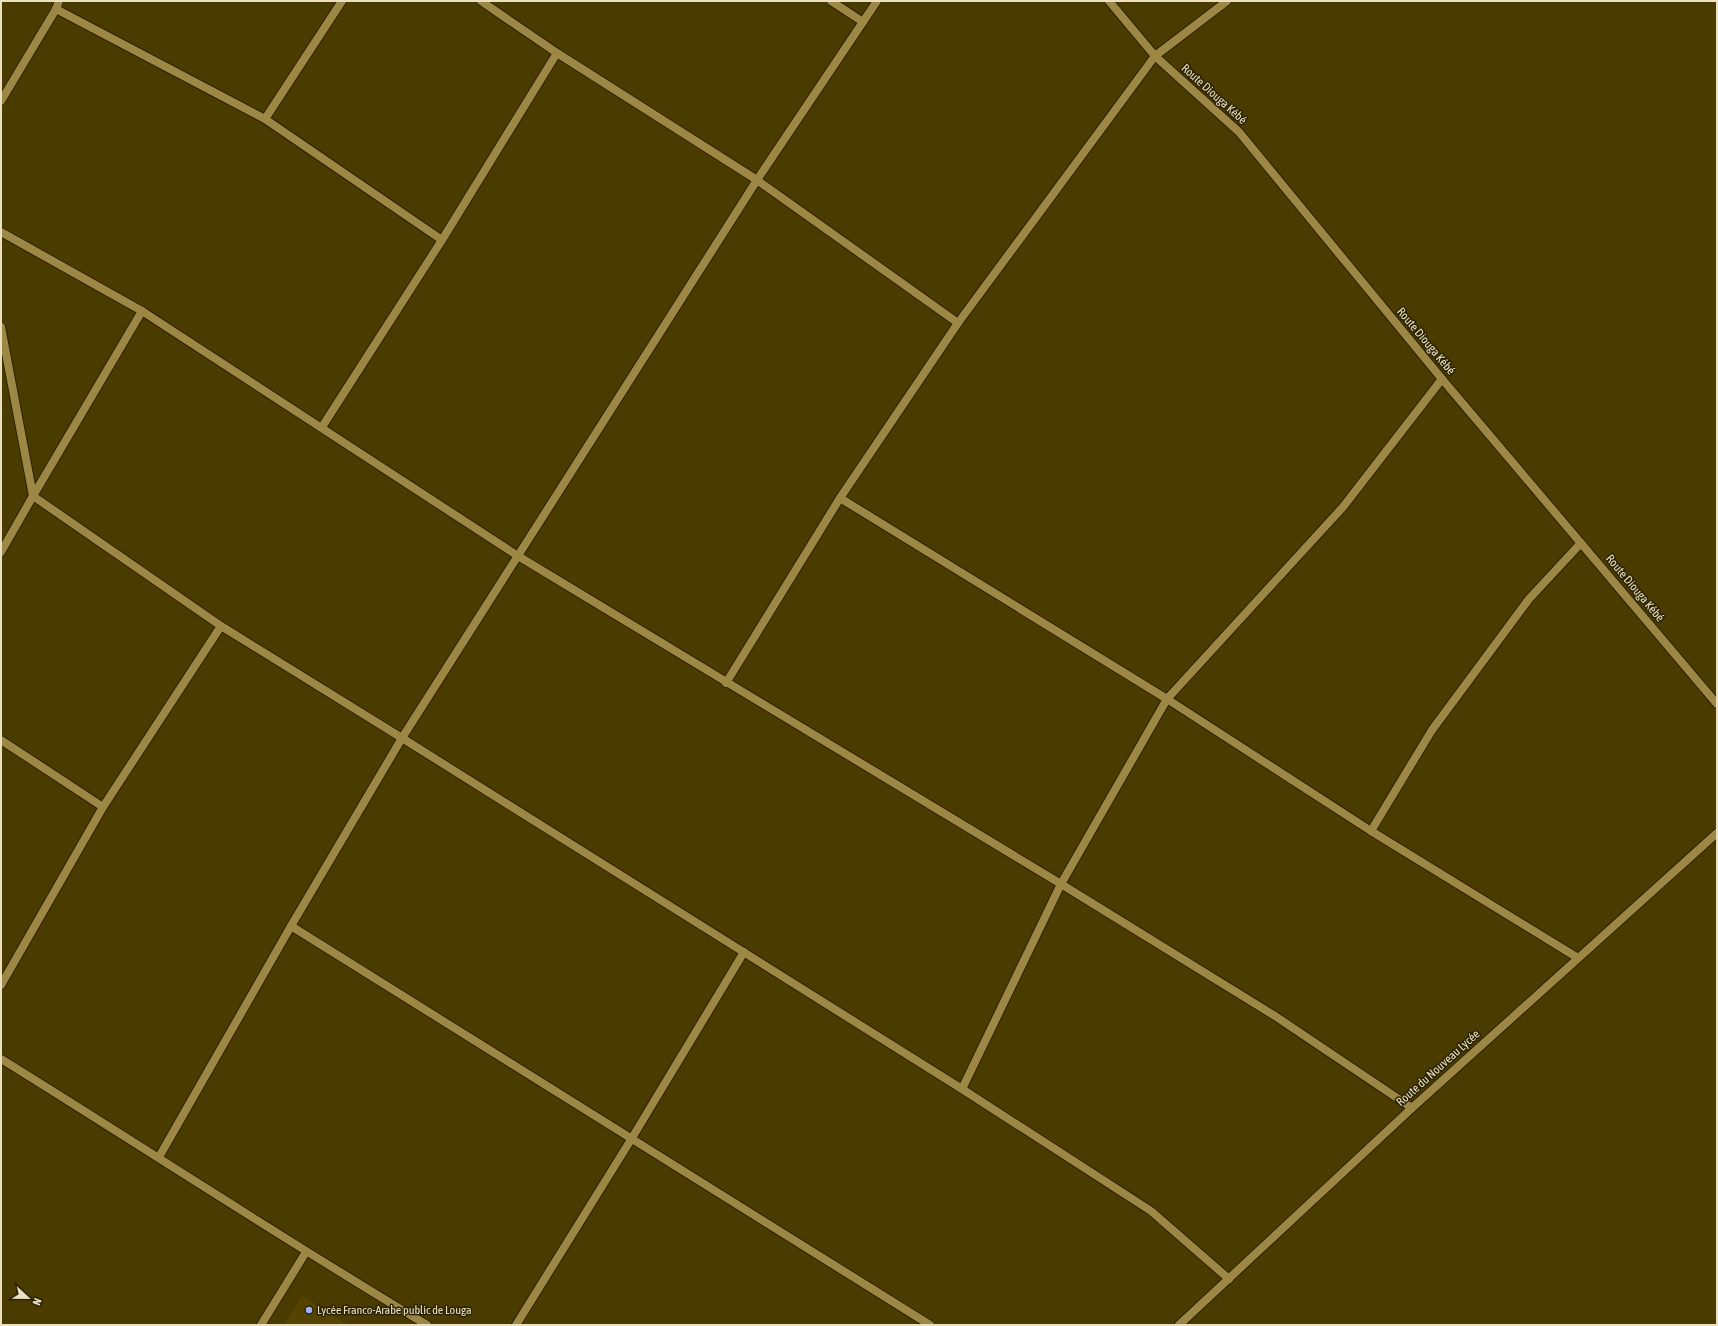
<svg xmlns="http://www.w3.org/2000/svg" width="1718" height="1326" viewBox="0 0 1718 1326" font-family="'Asap Condensed',sans-serif">
  <rect width="100%" height="100%" fill="#4a3b01"/>
  <path fill="#540" d="M302,1296L348,1325H284Z"/>
  <g fill="none" stroke-linecap="round" stroke-linejoin="round">
    <g stroke="#2d2200" stroke-width="10">
      <g id="minor">
        <path d="M481,1L557,53L757,180L958,323"/>
        <path d="M831,1L863,22"/>
        <path d="M56,9L265,119L442,240"/>
        <path d="M1,101L56,9L59,1"/>
        <path d="M265,119L342,1"/>
        <path d="M1,232L142,311L518,556L1061,884L1275,1016L1412,1108"/>
        <path d="M1,327L33,496"/>
        <path d="M322,427L442,240L557,53"/>
        <path d="M33,496L142,311"/>
        <path d="M840,498L1167,699L1371,831L1578,958"/>
        <path d="M1,552L33,496L221,626L103,807L1,985"/>
        <path d="M221,626L402,738L962,1089L1151,1211L1229,1279"/>
        <path d="M726,683L840,498L958,323L1155,56"/>
        <path d="M1,740L103,807"/>
        <path d="M1371,831L1432,730L1529,599L1581,543"/>
        <path d="M291,926L930,1325"/>
        <path d="M1,1059C143,1147 283,1239 427,1325"/>
        <path d="M962,1089L1061,884L1167,699L1343,507L1442,379"/>
        <path d="M159,1157L291,926L402,738L757,180L877,1"/>
        <path d="M261,1325L306,1252"/>
        <path d="M516,1325L632,1138L744,952"/>
      </g>
    </g>
    <g stroke="#2d2200" stroke-width="10">
      <g id="tertiary">
        <path d="M1109,1L1155,56L1239,132L1442,379L1717,704"/>
        <path d="M1155,56L1227,1"/>
        <path d="M1179,1325L1412,1108L1717,833"/>
      </g>
    </g>
    <use href="#minor" stroke="#9c8744" stroke-width="8"/>
    <use href="#tertiary" stroke="#9c8744" stroke-width="8"/>
  </g>
  <circle fill="#9fb3fd" stroke="#2b2306" stroke-width="1.5" cx="309" cy="1310" r="4"/>
  <g text-anchor="middle" stroke-width="3" stroke-linejoin="round" paint-order="stroke">
    <g font-size="12" fill="#ebe0bf" stroke="#2b2306">
      <text transform="translate(1214 94) rotate(42)" y="4">Route Diouga Kébé</text>
      <text transform="translate(1426 341) rotate(50)" y="4">Route Diouga Kébé</text>
      <text transform="translate(1635 588) rotate(50)" y="4">Route Diouga Kébé</text>
      <text transform="translate(1438 1068) rotate(-42)" y="4">Route du Nouveau Lycée</text>
    </g>
    <g font-size="12" fill="#ebe0bf" stroke="#2b2306" text-anchor="start">
      <text x="317" y="1314">Lycée Franco-Arabe public de Louga</text>
    </g>
  </g>
  <rect width="1718" height="1326" fill="none" stroke="#ebe0bf" stroke-width="4"/>
  <g transform="translate(28 1298) rotate(112)" stroke="#2b2306" stroke-width="3" paint-order="stroke">
  <path d="M0-3L7 15L0 10L-7 15Z" fill="#ebe0bf"/>
  <text y="-6" font-size="11" font-weight="bold" text-anchor="middle" fill="#ebe0bf">N</text>
  </g>
</svg>
